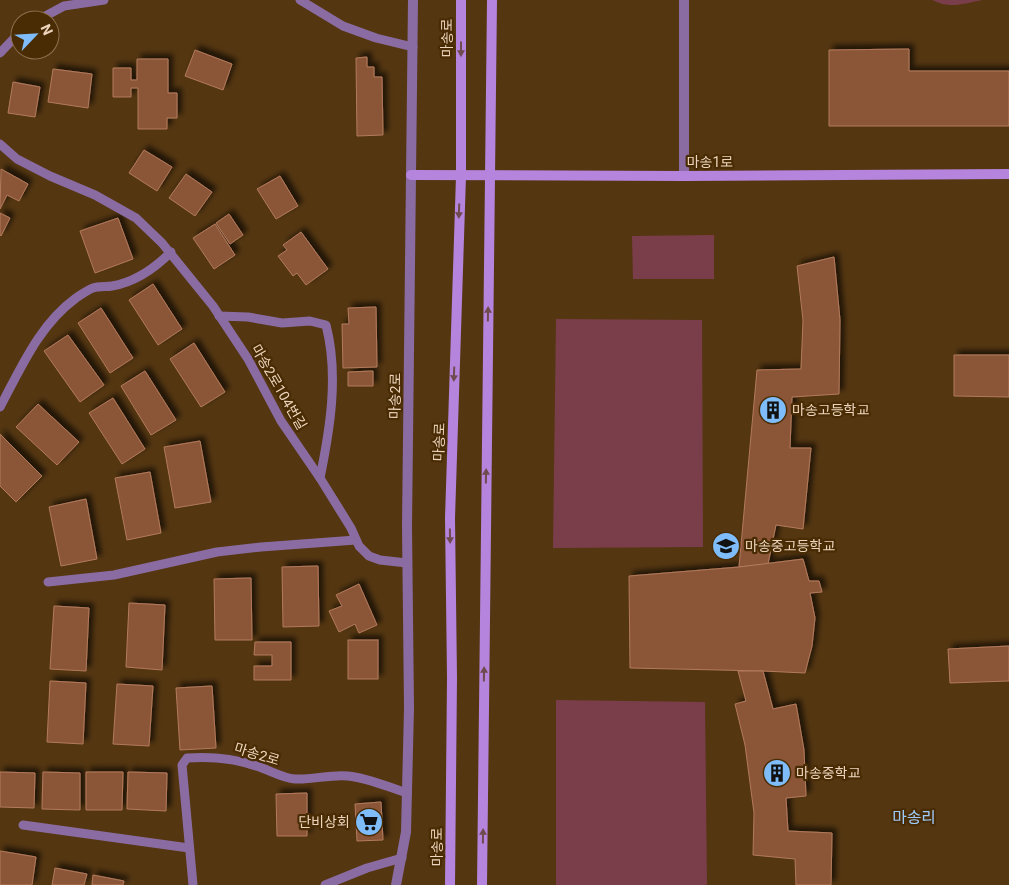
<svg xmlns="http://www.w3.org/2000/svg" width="1009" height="885" viewBox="0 0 1009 885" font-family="Roboto,'Noto Sans KR',sans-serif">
  <defs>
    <filter id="shadow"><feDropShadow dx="4.5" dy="-4.5" stdDeviation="2.5" flood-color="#0009"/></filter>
  </defs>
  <rect width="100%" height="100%" fill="#543611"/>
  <g fill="#7a3e4a">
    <path d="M932,0H982C962,4 951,9 932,0Z"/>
    <path d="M714,235V279H633L632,236Z"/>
    <path d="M556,319L702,320L703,547L553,548Z"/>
    <path d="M556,700L705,702L707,885H556Z"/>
  </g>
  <g fill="#8b5639" stroke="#b37a5c" filter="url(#shadow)">
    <path d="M909,49V71H1009V126H829V50Z"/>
    <path d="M195,50L232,64L223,90L185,76Z"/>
    <path d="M367,57V67H374V77H382L383,135L357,136L356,58Z"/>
    <path d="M137,59H168V93H177V118H167V129H138V88H131V97H113V68H131V80H137Z"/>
    <path d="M53,69L92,74L88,108L48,102Z"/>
    <path d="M13,82L40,87L35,117L8,113Z"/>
    <path d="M144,150L172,167L157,191L129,173Z"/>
    <path d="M1,169L28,184L19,201L7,195L0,209Z"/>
    <path d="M186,174L212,192L195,216L169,198Z"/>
    <path d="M280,176L298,206L276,219L257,189Z"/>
    <path d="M0,213L10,218L1,236L0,235Z"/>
    <path d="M229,214L243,235L230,244L216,223Z"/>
    <path d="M118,218L133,259L95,273L80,231Z"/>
    <path d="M215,224L235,255L214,269L193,238Z"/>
    <path d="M301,232L328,269L306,285L297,273L293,276L278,256L287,250L283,245Z"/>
    <path d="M834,257L840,320L839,394L792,397L790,448H811L803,529L776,525L768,564L739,567L757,370L801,369L803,320L797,266Z"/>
    <path d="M153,284L182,329L158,345L129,300Z"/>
    <path d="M376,307L377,367L343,368L342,324H349L348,308Z"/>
    <path d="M101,308L133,358L110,373L78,323Z"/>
    <path d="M68,335L104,385L80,402L44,351Z"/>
    <path d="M194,343L225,392L201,407L170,359Z"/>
    <path d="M954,355H1009V397L954,396Z"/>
    <path d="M145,371L176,420L151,435L121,386Z"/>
    <path d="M373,371V386H348V372Z"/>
    <path d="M113,398L145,449L122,464L89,413Z"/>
    <path d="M38,404L79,442L57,465L16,427Z"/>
    <path d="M0,434L42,476L16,502L0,486Z"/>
    <path d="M200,441L211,502L175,508L164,447Z"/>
    <path d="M150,472L161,533L127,540L115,478Z"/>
    <path d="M86,499L97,559L61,566L49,507Z"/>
    <path d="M803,559L809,581H819L822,592L810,593L815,618L812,646L805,673L763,671L630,668L629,576L739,567Z"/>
    <path d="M318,566L319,626L283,627L282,567Z"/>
    <path d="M251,578L252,640H215L214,579Z"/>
    <path d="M359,584L377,625L359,633L355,624L339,632L329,611L342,606L336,595Z"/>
    <path d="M129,603L165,605L162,670L126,667Z"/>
    <path d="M54,606L89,608L86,671L50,669Z"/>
    <rect x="348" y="640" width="30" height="39"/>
    <path d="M255,642H291V680H254V666H272V655H254Z"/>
    <path d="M1009,646V681L950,683L948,649Z"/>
    <path d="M738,671H763L773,709L796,704L804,750L806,796L786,798L788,831L832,833L831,885H796L795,859L753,855L754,813L745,745L735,704L746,701Z"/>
    <path d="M50,681L86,683L83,744L47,742Z"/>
    <path d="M117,684L153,686L149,746L113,744Z"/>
    <path d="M212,686L216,748L180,750L176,688Z"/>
    <path d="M0,772L35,773L34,808L0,807Z"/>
    <path d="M43,772L80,773V810L42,809Z"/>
    <path d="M86,772H123L122,810H86Z"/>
    <path d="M128,772L167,773L166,811L127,809Z"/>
    <path d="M307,793V836H277L276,794Z"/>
    <path d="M381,802L383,840L357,841L355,804Z"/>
    <path d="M0,851L36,857L32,885H0Z"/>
    <path d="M55,868L87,874L84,885H52Z"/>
    <path d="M93,875L124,881L123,885H92Z"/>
  </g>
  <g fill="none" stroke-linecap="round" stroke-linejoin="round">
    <g stroke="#8a6ca3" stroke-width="9">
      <path d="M300,0L343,26L376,38L413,47"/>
      <path d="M38,20L64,6L104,0"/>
      <path d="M0,53L20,32"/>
      <path d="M0,144L17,159L50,176L95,195L136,218L162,243L213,306L248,359L281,421L320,478L351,528L359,546L369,556L380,560L407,563"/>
      <path d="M219,316L248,317L282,323L310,321L326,325C339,375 330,429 320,478"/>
      <path d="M0,407C21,368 39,325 76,298C81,295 87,290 93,288C99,286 106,287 112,286C135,282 154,269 171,252"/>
      <path d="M48,582L114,575L217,552L261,547L356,540"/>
      <path d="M23,825L189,848"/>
      <path d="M193,885L182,765L187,758C212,756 238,759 262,768C273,772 283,778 295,779C312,780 331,774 348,776C368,778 388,787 407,793"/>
      <path d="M325,885L367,868L402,858"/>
    </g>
    <g stroke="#8a6ca3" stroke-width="10">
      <path d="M684,176V0"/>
      <path d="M396,885L406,832L409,708L407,526L413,0"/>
    </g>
    <g stroke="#b584dc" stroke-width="10">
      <path d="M411,175L684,176L1009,174"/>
      <path d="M450,885L452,678L450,518L461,176V0"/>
      <path d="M482,885L492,0"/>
    </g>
  </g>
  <defs><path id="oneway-solid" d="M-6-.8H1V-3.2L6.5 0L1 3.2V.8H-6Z" transform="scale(1.25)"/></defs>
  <g fill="#6f4b50">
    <use href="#oneway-solid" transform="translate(461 49) rotate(90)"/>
    <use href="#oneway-solid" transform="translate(459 211) rotate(92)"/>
    <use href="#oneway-solid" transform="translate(488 314) rotate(-89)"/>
    <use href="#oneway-solid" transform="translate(454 374) rotate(92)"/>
    <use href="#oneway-solid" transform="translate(486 476) rotate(-89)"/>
    <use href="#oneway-solid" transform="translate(450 536) rotate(89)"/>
    <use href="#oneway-solid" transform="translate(484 674) rotate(-89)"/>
    <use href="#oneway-solid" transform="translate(483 836) rotate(-89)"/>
  </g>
  <defs>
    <g id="building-disc" transform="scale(1.4375)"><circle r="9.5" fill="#7fbdfa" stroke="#492c04"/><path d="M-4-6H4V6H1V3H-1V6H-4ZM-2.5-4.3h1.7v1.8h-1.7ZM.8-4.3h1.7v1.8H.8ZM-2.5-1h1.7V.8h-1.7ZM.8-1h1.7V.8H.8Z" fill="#111"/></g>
    <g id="school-disc" transform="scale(1.4375)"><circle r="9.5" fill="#7fbdfa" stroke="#492c04"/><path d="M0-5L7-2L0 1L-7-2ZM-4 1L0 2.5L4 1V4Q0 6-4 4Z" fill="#111"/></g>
    <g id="supermarket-disc" transform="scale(1.4375)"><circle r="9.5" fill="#7fbdfa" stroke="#492c04"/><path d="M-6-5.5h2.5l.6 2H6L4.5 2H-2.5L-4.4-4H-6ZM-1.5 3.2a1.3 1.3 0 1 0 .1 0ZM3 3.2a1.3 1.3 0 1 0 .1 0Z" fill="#111"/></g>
  </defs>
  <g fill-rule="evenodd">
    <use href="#building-disc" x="773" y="410"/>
    <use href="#school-disc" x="726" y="546"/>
    <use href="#building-disc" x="777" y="773"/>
    <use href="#supermarket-disc" x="369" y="822"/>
  </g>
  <g text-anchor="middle" stroke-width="4.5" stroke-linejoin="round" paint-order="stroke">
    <g font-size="14" fill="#edd5bd" stroke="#492c04">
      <text transform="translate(447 38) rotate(-90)" y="5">마송로</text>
      <text x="710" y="167">마송1로</text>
      <text transform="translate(279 387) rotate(60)" y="5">마송2로104번길</text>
      <text transform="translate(395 396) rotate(-89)" y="5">마송2로</text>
      <text transform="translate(439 442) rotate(-88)" y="5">마송로</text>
      <text transform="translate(257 754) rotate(17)" y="5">마송2로</text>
      <text transform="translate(437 847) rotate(-90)" y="5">마송로</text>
    </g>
    <g font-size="14" fill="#edd5bd" stroke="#492c04" text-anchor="start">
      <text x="792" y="415">마송고등학교</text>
      <text x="745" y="551">마송중고등학교</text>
      <text x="796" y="778">마송중학교</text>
      <text x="350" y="827" text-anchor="end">단비상회</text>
    </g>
    <g font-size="16" fill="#9dcaf8" stroke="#492c04">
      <text x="914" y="823">마송리</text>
    </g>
  </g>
  <g transform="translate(35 35) rotate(65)"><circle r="24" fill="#492c04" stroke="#8b704e"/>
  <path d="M0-4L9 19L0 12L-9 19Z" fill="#7fbdfa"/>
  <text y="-8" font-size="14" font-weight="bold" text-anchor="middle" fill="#edd5bd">N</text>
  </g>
</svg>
